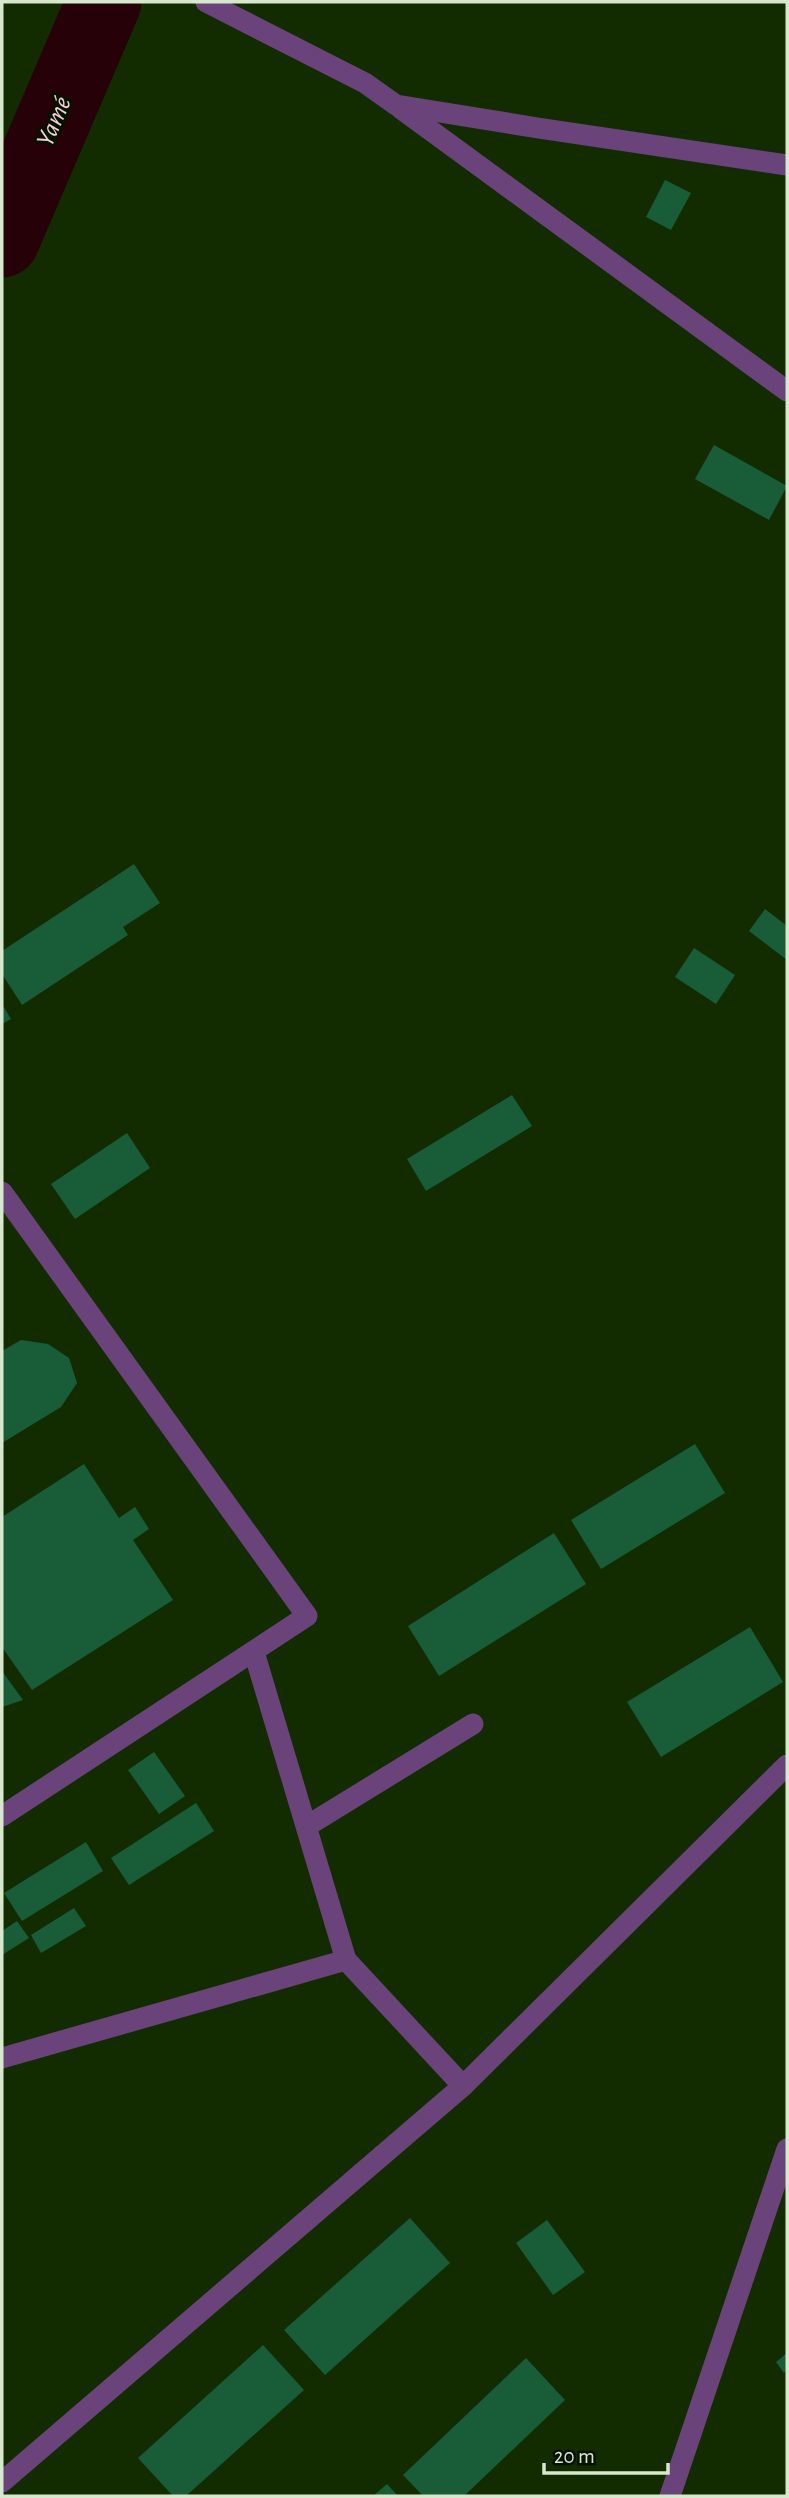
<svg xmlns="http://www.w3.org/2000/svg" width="789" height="2498" viewBox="0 0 789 2498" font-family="'Alegreya Sans',sans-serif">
  <rect width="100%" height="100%" fill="#122c00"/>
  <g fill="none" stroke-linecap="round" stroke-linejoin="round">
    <path stroke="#260208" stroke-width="75" d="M2,240L104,2"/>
  </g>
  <g fill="#185d37">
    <path d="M665,180L691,193L671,230L646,217Z"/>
    <path d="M714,445L787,486L769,520L695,479Z"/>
    <path d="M134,864L160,903L123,927L128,935L22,1005L2,974V951Z"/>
    <path d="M765,909L787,926V960L749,931Z"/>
    <path d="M694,948L735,975L716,1004L675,977Z"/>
    <path d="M2,1004L11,1019L2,1024Z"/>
    <path d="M512,1095L532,1126L426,1191L407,1159Z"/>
    <path d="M127,1133L150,1168L75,1219L51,1184Z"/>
    <path d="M21,1340L48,1344L69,1358L77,1383L61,1407L2,1443V1351Z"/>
    <path d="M695,1444L725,1493L601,1569L571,1520Z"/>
    <path d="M84,1464L119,1518L135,1507L149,1529L133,1540L173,1600L32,1690L2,1647V1517Z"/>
    <path d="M554,1533L586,1584L439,1676L408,1626Z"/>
    <path d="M750,1627L783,1682L661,1757L627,1702Z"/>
    <path d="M2,1671L23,1700L2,1707Z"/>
    <path d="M154,1752L185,1796L159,1814L128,1770Z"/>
    <path d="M196,1803L214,1831L129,1885L111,1858Z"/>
    <path d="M86,1842L103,1871L22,1921L4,1893Z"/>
    <path d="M74,1908L86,1926L41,1953L31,1935Z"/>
    <path d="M17,1921L29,1938L2,1955V1931Z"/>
    <path d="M410,2218L450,2263L325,2375L284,2330Z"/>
    <path d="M547,2220L585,2272L553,2295L516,2243Z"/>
    <path d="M263,2345L304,2390L186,2496H173L138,2458Z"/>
    <path d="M787,2353V2370L784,2373L776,2362Z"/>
    <path d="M526,2358L565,2400L464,2496H423L403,2475Z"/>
    <path d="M387,2484L398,2496H373Z"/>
  </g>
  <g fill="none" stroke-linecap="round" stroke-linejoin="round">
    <g stroke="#69437a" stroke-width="21">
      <path d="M2,1192L307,1616L2,1816"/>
      <path d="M254,1652L346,1960"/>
      <path d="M307,1826L473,1724"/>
      <path d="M2,2058L346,1960L463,2086"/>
    </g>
    <g stroke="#69437a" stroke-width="21">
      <path d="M206,2L365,83L396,105L538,128L787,165"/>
      <path d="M400,108L787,391"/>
      <path d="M2,2482L463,2086L787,1765"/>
      <path d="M670,2496L787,2149"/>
    </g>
  </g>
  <g text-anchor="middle" stroke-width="6" stroke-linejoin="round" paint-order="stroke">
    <g font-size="26" font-style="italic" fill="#f3d2d4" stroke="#061102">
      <text transform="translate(53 121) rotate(-67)" y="9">Yamé</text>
    </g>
  </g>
  <rect width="789" height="2498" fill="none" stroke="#d7e8ce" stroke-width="7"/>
  <path d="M544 2463v10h124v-10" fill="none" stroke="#d7e8ce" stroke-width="3.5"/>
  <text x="554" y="2463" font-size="21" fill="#d7e8ce" stroke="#061102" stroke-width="5" paint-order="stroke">20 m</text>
</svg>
